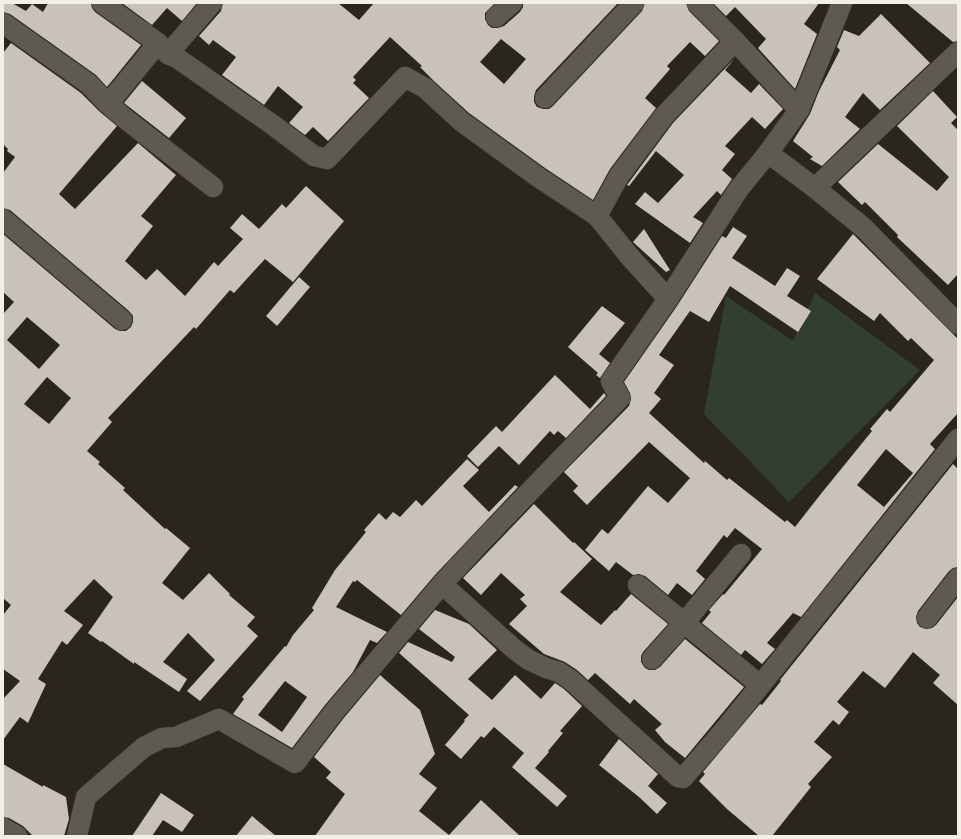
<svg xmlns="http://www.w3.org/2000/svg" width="961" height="839" viewBox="0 0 961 839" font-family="Poppins,sans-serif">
  <rect width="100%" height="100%" fill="#2a261e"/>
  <path fill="#313f33" d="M815,293L920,370L789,502L704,414L726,296L793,341Z"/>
  <g fill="#c8c2b8" fill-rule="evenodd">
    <path d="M3,3H12L26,11L32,4L43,12L48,3H91L92,8L95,12L141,45L107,87L96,75L10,14L3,12Z"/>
    <path d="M122,3H197L182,21L167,8L152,25Z"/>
    <path d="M223,3H338L359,20L374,3H495L485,13V19L488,25L492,28H498L504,26L520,12L523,7V3H618L536,90L534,96V102L537,107L543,109H549L553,106L642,11L645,3H686L689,11L719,41L705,56L690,42L667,66L670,69L645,98L656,108L610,169L593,200L545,168L469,113L435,82L420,67L422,66L390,37L353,77L356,80L353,83L369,98L328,141L313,127L305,135L289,123L303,107L278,86L264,105L222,75L236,57L213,40L209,45L199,36L221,11ZM501,39L526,59L504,84L480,62Z"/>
    <path d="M713,3H819L804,24L817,34L795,89L758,48L766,39L735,7L726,16Z"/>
    <path d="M906,3H958V41L953,42Z"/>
    <path d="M881,14L930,63L880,110L863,93L845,117L860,129L822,166L810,159L813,157L793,141L810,114L819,91L840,50L837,47L844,30L859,36Z"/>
    <path d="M11,43L81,93L100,112L117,126L59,194L75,209L138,143L176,175L141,216L153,226L125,261L146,280L157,269L185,296L214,262L218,266L243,239L230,228L242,214L259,229L282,204L286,208L306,186L344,221L293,282L265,259L234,293L230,290L196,329L194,327L108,418L112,422L87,451L100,462L98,464L125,488L123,490L165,529L166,528L190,548L162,583L183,600L209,573L230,594L229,595L255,617L247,626L258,636L200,701L187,691L215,660L188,633L163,662L187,679L179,692L134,662V664L102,641L101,642L88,633L113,597L94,579L64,611L83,625L67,645L62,641L38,679L46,684L28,723L20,717L3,740V699L20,681L3,669V615L11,605L3,598V314L14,302L3,292V234L115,329L120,331H126L131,327L133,322V316L129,311L10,210L3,208V173L15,157L7,151L8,149L3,144V53ZM27,317L60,345L39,369L7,340ZM47,377L71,398L49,424L24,404Z"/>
    <path d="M735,58L725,70L751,93L759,84L783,109L765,129L752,117L725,146L735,154L722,170L732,179L721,195L717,191L693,217L703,223L690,243L635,204L645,192L658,203L684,175L656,151L629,186L627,185L673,123Z"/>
    <path d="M142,81L186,118L169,138L124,103Z"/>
    <path d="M933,91L957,117L951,123L958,130V274L948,285L897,237L898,235L865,202L862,205L838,182L878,144L937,191L949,177L897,126Z"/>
    <path d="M733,227L747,236L732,258L775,286L787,268L800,276L787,296L811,311L798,332L730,286L709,322L690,311L659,355L674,365L654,393L661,399L649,413L704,463L705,461L727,480L729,478L785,522L787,520L795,527L820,495L872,431L870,429L887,409L890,412L934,360L911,338L908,341L880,313L874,321L817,279L853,234L958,339V413L930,444L935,449L801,617L793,613L767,643L775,649L762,664L745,650L741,655L702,623L711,612L709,610L723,594L724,595L762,549L735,528L727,538L724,535L696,571L705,579L692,595L677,583L668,595L645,576L639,574L633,575L616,562L609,571L585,550L602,529L608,534L648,486L668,503L690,478L649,442L587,505L573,491L578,486L564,472L629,406L631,399L630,393L624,382L677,306L722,236L726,238ZM886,449L913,473L884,507L857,485Z"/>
    <path d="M644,229L670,270L666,272L633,242Z"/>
    <path d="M299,277L310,287L277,326L266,316Z"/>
    <path d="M602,306L625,323L599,354L610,363L600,378L596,375L598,373L568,347Z"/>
    <path d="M555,375L590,409L604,393L606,396L566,438L558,431L554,435L550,431L519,465L499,446L478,467L467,456L496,426L502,432Z"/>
    <path d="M467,459L479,470L463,486L489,512L515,485L518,487L434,576L401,615L357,580L355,582L353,581L336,607L387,632L377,643L370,640L353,672L325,705L292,748L233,714L244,699L242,697L285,646L286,647L293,635L314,610L312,608L335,570L366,532L364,530L379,513L386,520L393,512L400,517L416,500L422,506ZM285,681L307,697L282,732L258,715Z"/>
    <path d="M953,464L958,469V567L953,568L949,571L918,611L916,617L917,623L920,627L926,629L932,628L936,625L958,597V705L933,683L940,675L913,652L885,688L863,671L837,702L849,712L839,725L833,720L814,742L832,757L808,784L811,787L772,836H759L727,809L699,781L705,774L703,772L760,704L762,705L781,681L780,680Z"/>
    <path d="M534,504L573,543L574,542L592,559L560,592L601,625L615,610L616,611L631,594L668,624L643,652L641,656V662L645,668L649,670H655L660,667L685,639L744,687L685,758L665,742L655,730L662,724L634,699L630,704L595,673L588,680L577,670L565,662L544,654L509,624L527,606L520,599L525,595L501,573L481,595L463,578Z"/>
    <path d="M435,610L469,624L497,650L468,679L492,700L515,675L541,699L555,683L564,689L582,706L560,731L563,733L548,751L549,752L535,768L567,796L557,807L512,767L524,753L494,727L484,738L481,736L461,759L445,745L465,721L464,720L469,715L399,653L408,642L452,662L455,657L419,629Z"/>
    <path d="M380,675L420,710L435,754L419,774L437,788L419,811L449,835L481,800L520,836H315L345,794L326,778L331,772L314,757L343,719Z"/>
    <path d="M619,739L658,774L648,786L667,803L657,814L639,797L599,765Z"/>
    <path d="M3,764L43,787V785L66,797L69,819L64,836H33L23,826L9,818L3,817Z"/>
    <path d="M161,793L194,815L182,832L163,820L152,836H132Z"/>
    <path d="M252,816L276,836H236Z"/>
  </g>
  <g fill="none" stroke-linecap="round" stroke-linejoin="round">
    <g stroke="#49453d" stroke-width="21">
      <g id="minor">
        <path d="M102,3L158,43L168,54L177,58L273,125L314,156L327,159L405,77L425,88L462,122L538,177L597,216L630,257L668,299"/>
        <path d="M697,3L735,41L799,110"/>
        <path d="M842,3L799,110L768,153L815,188L864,228L958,324"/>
        <path d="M496,17L512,3"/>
        <path d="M3,23L89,84L108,104L128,121L213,187"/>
        <path d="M168,54L212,3"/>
        <path d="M545,98L634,3"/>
        <path d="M108,104L158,43"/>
        <path d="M815,188L958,52"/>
        <path d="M597,216L619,176L664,116L735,41"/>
        <path d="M3,219L122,320"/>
        <path d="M442,584L514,649L529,660L546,668L559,672L571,680L678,777L683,778L726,728L958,439"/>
        <path d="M638,585L760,685"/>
        <path d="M927,618L958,578"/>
        <path d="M652,659L684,623L741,554"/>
        <path d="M3,828L17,836"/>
        <path d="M77,836L86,797L144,747L162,738L176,737L219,719L295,763L334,712L442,584L480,543L620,398L611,381L668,299L738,190L768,153"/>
      </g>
    </g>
    <use href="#minor" stroke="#5f5a51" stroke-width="20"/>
  </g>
  <rect width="961" height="839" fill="none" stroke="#f2efe9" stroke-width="8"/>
</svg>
